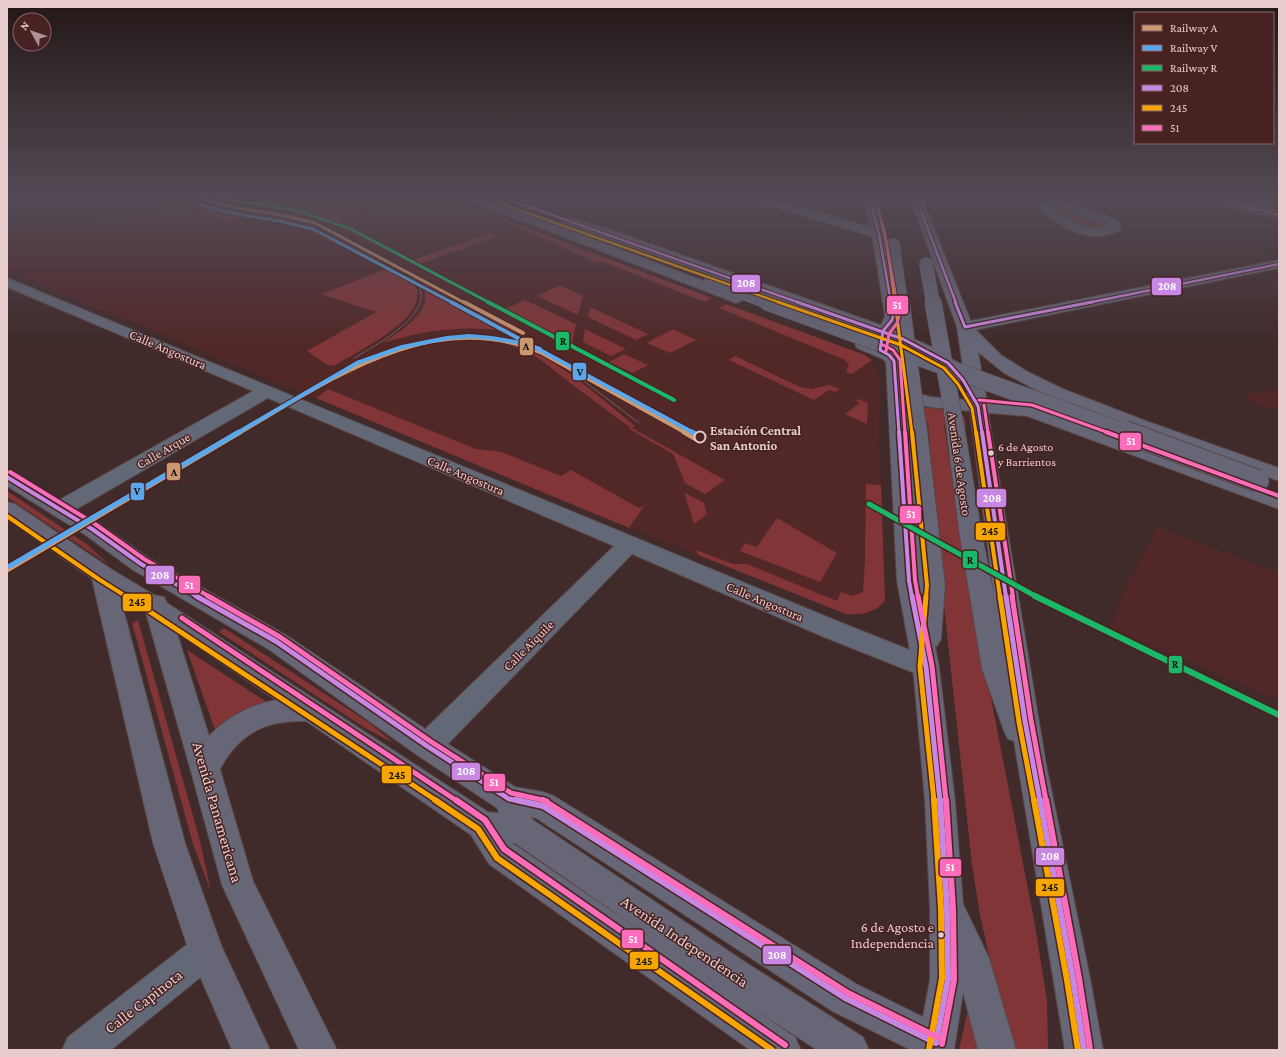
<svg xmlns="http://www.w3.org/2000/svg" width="1286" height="1057" viewBox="0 0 1286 1057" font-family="'Crimson Pro',serif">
  <rect width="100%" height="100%" fill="#402a2a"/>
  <g fill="#512727">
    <path d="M143,198H448L865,355L877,366L879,379L880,460L885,601L880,607L866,614H846L632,529L7,271V230L142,219L169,212Z"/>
    <path d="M1279,388V411L1251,402L1242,396Z"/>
    <path d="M1157,527L1279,573V701L1109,627L1127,585Z"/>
  </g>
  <g fill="#823537">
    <path d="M319,198H360L375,204L342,216L340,220L343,223L340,225L389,250L386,251L324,220C315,213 310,207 319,198Z"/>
    <path d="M1042,198L1103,222L1106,227L1093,230L1072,223Z"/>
    <path d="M189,203L292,217L303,220L381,260L377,262L281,219L253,216L228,223Z"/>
    <path d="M480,210L712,298L705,302L601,261L597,263Z"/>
    <path d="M490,233L498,236L415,266L407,262Z"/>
    <path d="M392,267L411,280L418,291C418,295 417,299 416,303C407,328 356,352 334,366L326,364L307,351L376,312L321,294Z"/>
    <path d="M419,279L517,333C469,324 429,329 382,343C404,329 440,308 419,279Z"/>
    <path d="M560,285L583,296L578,315L537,296Z"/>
    <path d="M525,300L576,324L572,345L502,310Z"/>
    <path d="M726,304L865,355L872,360L852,374L846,372L849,365L845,360L719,308Z"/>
    <path d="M590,307L648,334L636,340L588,317Z"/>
    <path d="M585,329L626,349L611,356L583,342Z"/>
    <path d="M673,329L696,340L670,353L647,343Z"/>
    <path d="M464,338C479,339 493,340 507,343C555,354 597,396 635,426L632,428L725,480L705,494L685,483L673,454L629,429L631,428C610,413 590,398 570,383C560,375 551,367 541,360C478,320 400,347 341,378L338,377C381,354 415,341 464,338Z"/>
    <path d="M624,354L648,365L633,373L609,362Z"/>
    <path d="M735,356L800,387L812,389L829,385L840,389L835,392L829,390L814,400L729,360Z"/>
    <path d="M328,389L476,449L502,452L561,476L571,470L639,508L644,506L629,528L316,398Z"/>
    <path d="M859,399L868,403L867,424L845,414L860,403L856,401Z"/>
    <path d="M904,405L939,409L964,416L966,426L944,425L968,579L1035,925L1047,1001L1048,1050H1010L980,915L972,865L940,569L928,423L906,421Z"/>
    <path d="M866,484L881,485L885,601C874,613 862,615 846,614L698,555L696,550L733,564H747L837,601L841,592L853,596L863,592L865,561Z"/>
    <path d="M7,491L88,545L108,564L7,497Z"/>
    <path d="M684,492L704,503L707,514L694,524Z"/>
    <path d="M777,518L837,553L820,582L740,551L745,543L757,547Z"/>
    <path d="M138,620L200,841L211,892L193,844L132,623Z"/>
    <path d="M224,628L371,724L395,744L365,728L219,632Z"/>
    <path d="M187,650L268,703L240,714L215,730Z"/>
    <path d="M971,996L987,1050H959Z"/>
  </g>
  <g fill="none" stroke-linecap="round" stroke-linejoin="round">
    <g stroke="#594645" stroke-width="2">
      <g id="minor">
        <path d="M499,198H512L510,201H501Z"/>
        <path d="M751,198H769L884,231L886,234L884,237H874L753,201Z"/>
        <path d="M1032,198H1058L1114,219L1119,222L1121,228C1118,232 1114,233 1110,234C1083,244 1047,220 1032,198ZM1051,204L1104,225L1107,226C1085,234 1067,218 1051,204Z"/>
        <path d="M1264,198H1278L1260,212H1252L1250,209Z"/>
        <path d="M1279,260V268L965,332L959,330L957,327L959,324L965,322Z"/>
        <path d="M7,278L842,623L935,660L939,667L935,674L926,677L917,674L824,637L632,554L437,755L427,758L417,755L413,746L417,737L614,546L268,398L68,514L60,516L52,514L49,509L52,504L253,391L7,287Z"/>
        <path d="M206,934L218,939L223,951L218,963L111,1050H62L68,1037L194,939Z"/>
      </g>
    </g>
    <g stroke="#594645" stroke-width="2">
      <g id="major">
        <path d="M468,198H485L741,295L744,298L741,301L736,303L731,301L470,201Z"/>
        <path d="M863,198H875L886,234L901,316L893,330L934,348L957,362L960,366L957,370L951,371L945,370L922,356L889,340L886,348C907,356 903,371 905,390L931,397L968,400L957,327L910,198H922L973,327L1001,355L1028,372L1063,389L1146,421L1279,468V481L1156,437L1038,391L1004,373L978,352L987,402L1037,407L1279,495V509L1027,416L988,413L1046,764L1090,978L1103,1050H1065L1014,741L1008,739L1004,731L982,669L959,530L946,425L948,421L955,419L962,421L964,425L981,530L994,595L970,411L931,407L906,402L908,422L910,418L917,416L924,418L926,422L945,585L941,639L937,646H935L939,667L955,801L963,904L989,958L1016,1050H978L963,992L954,1050H911L832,1011L536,818L531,817L533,820L745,962L863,1037L869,1050H817L750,1006L795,1037L801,1050H750L489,864L471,835L306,721C266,720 239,733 220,769L253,881L337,1050H299L222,885L190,768L146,613L120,597L185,843L221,945L270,1050H232L189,951L153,843L92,579L7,519V502L15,504L111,569L154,595L164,597L167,603L488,812L499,813L497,808L417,755L268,649L133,570L84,534L7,486V471L14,473L100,524L149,558L286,635L437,737L515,787L543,792L554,796L858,985L923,1017L930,979V909L925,801L913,667L897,581L886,362L883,359L857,348L855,344L857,340L863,339L872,342L875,334L595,234L564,225L563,222L564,219L569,218L605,228L881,325L885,316L872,234ZM177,633L276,700C250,705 227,717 209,736ZM512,843H515L660,944Z"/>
        <path d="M1206,198H1225L1279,211V219L1208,201Z"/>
      </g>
    </g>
    <use href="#minor" fill="#636877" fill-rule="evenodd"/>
    <use href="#major" fill="#676676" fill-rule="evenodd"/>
    <g stroke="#6a656c" stroke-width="1">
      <path d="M354,358C379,343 453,305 406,272"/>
      <path d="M563,365L639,423"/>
    </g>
    <g stroke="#594645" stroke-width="14" stroke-linecap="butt">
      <g id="major-bridge-far2">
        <path d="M893,245L901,303"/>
        <path d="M926,264L933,303"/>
        <path d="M711,281L770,303"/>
      </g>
    </g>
    <g stroke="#594645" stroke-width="18" stroke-linecap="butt">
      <g id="major-bridge-far1">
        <path d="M767,302L1127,433"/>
        <path d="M901,302L917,422"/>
        <path d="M933,302L955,425"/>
      </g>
    </g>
    <g stroke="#594645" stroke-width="24" stroke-linecap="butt">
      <path id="major-bridge" d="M1125,432L1258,481"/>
    </g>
    <use href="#major-bridge-far2" stroke="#676676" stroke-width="14"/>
    <use href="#major-bridge-far1" stroke="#676676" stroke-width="17"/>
    <use href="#major-bridge" stroke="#676676" stroke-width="22"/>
    <g stroke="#482222" stroke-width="4.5">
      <g id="bus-1-far4">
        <path d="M504,198L800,303"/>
        <path d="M869,198L879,234L891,303"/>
        <path d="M916,198L956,303"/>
        <path d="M1212,198L1279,215"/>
        <path d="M1087,303L1279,264"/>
      </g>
    </g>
    <g stroke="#482222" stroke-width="5.5">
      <g id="bus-1-far3">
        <path d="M797,302L903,339L948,363L963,380L978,406L982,433"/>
        <path d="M891,302L893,316L892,320L883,331L880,350L889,355L894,361L899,433"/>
        <path d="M955,302L965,327L1092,302"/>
      </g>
    </g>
    <g stroke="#482222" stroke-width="7">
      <g id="bus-1-far2">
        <path d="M899,432L909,581L912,597"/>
        <path d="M982,432L1006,597"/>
        <path d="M7,477L92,529L141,564L198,597"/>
      </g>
    </g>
    <g stroke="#482222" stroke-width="8">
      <g id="bus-1-far1">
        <path d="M196,596L277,642L427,746L509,799L521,801"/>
        <path d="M912,596L926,667L940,801"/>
        <path d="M1006,596L1025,721L1040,801"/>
      </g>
    </g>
    <g stroke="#482222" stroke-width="9">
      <g id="bus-1">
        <path d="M516,800L543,806L845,998L936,1043"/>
        <path d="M1040,800L1073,979L1084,1050"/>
        <path d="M936,1043L948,979L947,909L940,800"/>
      </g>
    </g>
    <g stroke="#482222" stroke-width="4.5">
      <g id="bus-2-far4">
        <path d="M876,199L887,246L895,303"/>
        <path d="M502,204L781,303"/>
      </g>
    </g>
    <g stroke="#482222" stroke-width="5.5">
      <g id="bus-2-far3">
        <path d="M778,302L901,345L944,368L958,384L972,408L976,433"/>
        <path d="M895,302L912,433"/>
      </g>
    </g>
    <g stroke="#482222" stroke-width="7">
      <g id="bus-2-far2">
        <path d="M912,432L927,585L926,597"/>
        <path d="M976,432L1000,597"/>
        <path d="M7,516L100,580L127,597"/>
      </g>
    </g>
    <g stroke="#482222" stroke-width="8">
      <g id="bus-2-far1">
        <path d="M126,596L437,801"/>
        <path d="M926,596L920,667L934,801"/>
        <path d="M1000,596L1019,722L1034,801"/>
      </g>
    </g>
    <g stroke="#482222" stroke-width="9">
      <g id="bus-2">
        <path d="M435,800L478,829L497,858L772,1050"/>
        <path d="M1034,800L1067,980L1078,1050"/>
        <path d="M929,1049L942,978L941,909L934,800"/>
      </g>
    </g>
    <g stroke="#482222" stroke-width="4.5">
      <path id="bus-3-far4" d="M875,198L885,233L897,303"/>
    </g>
    <g stroke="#482222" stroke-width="5.5">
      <g id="bus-3-far3">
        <path d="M883,345L893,350L900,360L905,433"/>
        <path d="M886,351L889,334L897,323L899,316L897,302"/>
        <path d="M979,400L1032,405L1109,433"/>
        <path d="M984,405L988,433"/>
      </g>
    </g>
    <g stroke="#482222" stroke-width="7">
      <g id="bus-3-far2">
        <path d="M905,432L915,580L918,597"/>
        <path d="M988,432L1013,597"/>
        <path d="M1106,432L1279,496"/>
        <path d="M10,472L95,524L144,559L210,597"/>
      </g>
    </g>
    <g stroke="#482222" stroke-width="8">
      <g id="bus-3-far1">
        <path d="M208,596L280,637L430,741L511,793L547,801"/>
        <path d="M918,596L932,666L946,801"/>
        <path d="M1012,596L1031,720L1046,801"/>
        <path d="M182,618L457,801"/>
      </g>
    </g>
    <g stroke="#482222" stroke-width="9">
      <g id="bus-3">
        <path d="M456,800L485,820L504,849L785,1045"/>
        <path d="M543,800L848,993L939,1038"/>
        <path d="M1046,800L1079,978L1090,1049"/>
        <path d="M942,1044L954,980L953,909L946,800"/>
      </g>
    </g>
    <use href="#bus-1-far4" stroke="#c787e3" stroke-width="2.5"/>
    <use href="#bus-1-far3" stroke="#c787e3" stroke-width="3"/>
    <use href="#bus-1-far2" stroke="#c787e3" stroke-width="4"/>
    <use href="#bus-1-far1" stroke="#c787e3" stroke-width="5"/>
    <use href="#bus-1" stroke="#c787e3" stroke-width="6"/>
    <use href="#bus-2-far4" stroke="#f7a600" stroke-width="2.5"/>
    <use href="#bus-2-far3" stroke="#f7a600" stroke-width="3"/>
    <use href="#bus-2-far2" stroke="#f7a600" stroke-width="4"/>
    <use href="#bus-2-far1" stroke="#f7a600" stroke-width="5"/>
    <use href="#bus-2" stroke="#f7a600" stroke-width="6"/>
    <use href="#bus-3-far4" stroke="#fb6dba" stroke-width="2.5"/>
    <use href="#bus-3-far3" stroke="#fb6dba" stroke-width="3"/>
    <use href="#bus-3-far2" stroke="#fb6dba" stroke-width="4"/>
    <use href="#bus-3-far1" stroke="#fb6dba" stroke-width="5"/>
    <use href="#bus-3" stroke="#fb6dba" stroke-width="6"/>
    <g stroke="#482222" stroke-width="5">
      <path id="rail-1-far2" d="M200,198L228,206L286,216L315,223L465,303"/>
    </g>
    <g stroke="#482222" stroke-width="6">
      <g id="rail-1-far1">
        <path d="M464,302L523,333"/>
        <path d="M239,433C330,380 433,305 542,353L686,433"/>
      </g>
    </g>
    <g stroke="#482222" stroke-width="8">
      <g id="rail-1">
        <path d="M684,432L696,439"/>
        <path d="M7,570L240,432"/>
      </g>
    </g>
    <g stroke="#482222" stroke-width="5">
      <path id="rail-2-far2" d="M198,204L226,212L284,222L313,229L453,303"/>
    </g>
    <g stroke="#482222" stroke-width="6">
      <g id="rail-2-far1">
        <path d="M451,302L694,433"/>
        <path d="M237,433L357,363L402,347L447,338L469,336L492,338L516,342L540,349"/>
      </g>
    </g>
    <g stroke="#482222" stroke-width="8">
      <g id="rail-2">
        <path d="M692,432L703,438"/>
        <path d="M10,566L239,432"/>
      </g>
    </g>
    <g stroke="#482222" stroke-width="5">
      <path id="rail-3-far3" d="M216,198L295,210L349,228L490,303"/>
    </g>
    <g stroke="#482222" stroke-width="6">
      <path id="rail-3-far2" d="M488,302L674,400"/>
    </g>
    <g stroke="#482222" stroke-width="8">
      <path id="rail-3-far1" d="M869,504L1037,597"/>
    </g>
    <g stroke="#482222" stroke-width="9">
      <path id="rail-3" d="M1035,596L1279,715"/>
    </g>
    <use href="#rail-1-far2" stroke="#cd976f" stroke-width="3"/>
    <use href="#rail-1-far1" stroke="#cd976f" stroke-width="4"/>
    <use href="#rail-1" stroke="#cd976f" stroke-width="5"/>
    <use href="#rail-2-far2" stroke="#5aa8eb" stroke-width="3"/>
    <use href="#rail-2-far1" stroke="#5aa8eb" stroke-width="4"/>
    <use href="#rail-2" stroke="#5aa8eb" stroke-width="5"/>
    <use href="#rail-3-far3" stroke="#1ab867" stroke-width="3"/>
    <use href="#rail-3-far2" stroke="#1ab867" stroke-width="4"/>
    <use href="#rail-3-far1" stroke="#1ab867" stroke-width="5"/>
    <use href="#rail-3" stroke="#1ab867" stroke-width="6"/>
  </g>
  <linearGradient id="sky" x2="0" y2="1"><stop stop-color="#231717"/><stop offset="0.57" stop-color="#534a55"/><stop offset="1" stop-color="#534a55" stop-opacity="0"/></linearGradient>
  <rect width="1286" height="346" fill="url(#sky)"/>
  <circle fill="#482222" stroke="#e6cccb" stroke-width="2" cx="700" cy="437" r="5.5"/>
  <g fill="#e6cccb" stroke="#482222" stroke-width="1.5">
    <circle cx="991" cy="453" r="3.5"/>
    <circle cx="941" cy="935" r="3.5"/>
  </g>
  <g text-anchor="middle" stroke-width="3" stroke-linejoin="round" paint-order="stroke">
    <g font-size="12" fill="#e6cccb" stroke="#482222" text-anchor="start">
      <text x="998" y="451">6 de Agosto<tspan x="998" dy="15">y Barrientos</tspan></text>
    </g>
    <g font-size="13" fill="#e6cccb" stroke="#482222">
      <text transform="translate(168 349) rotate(23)" y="5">Calle Angostura</text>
      <text transform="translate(163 450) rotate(-30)" y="5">Calle Arque</text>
      <text transform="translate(960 464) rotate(82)" y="5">Avenida 6 de Agosto</text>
      <text transform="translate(466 475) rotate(23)" y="5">Calle Angostura</text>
      <text transform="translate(765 601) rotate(23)" y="5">Calle Angostura</text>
      <text transform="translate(528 645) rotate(-45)" y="5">Calle Aiquile</text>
    </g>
    <g font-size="13" font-weight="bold" fill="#e6cccb" stroke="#482222" text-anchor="start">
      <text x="710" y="435">Estación Central<tspan x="710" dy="15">San Antonio</tspan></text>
    </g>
    <g font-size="14" fill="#e6cccb" stroke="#482222" text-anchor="end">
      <text x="934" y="932">6 de Agosto e<tspan x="934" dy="16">Independencia</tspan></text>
    </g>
    <g font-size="16" fill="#e6cccb" stroke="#482222">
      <text transform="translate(218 812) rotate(74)" y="6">Avenida Panamericana</text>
      <text transform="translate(685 941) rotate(34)" y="6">Avenida Independencia</text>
      <text transform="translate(143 1001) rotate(-38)" y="6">Calle Capinota</text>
    </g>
  </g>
  <g stroke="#482222" stroke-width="1.5">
    <rect x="731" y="274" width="30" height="19" rx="4" fill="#c787e3"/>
    <rect x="1151" y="277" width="31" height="19" rx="4" fill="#c787e3"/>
    <rect x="886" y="295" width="23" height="20" rx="4" fill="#fb6dba"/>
    <rect x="555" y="331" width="15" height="20" rx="4" fill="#1ab867"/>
    <rect x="519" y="337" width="15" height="19" rx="4" fill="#cd976f"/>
    <rect x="572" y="362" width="15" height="19" rx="4" fill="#5aa8eb"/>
    <rect x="1119" y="432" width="23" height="19" rx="4" fill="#fb6dba"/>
    <rect x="166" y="462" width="15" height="19" rx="4" fill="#cd976f"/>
    <rect x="130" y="482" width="15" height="19" rx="4" fill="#5aa8eb"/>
    <rect x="976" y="488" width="31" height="20" rx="4" fill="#c787e3"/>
    <rect x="899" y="505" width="23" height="19" rx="4" fill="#fb6dba"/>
    <rect x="975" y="522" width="31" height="19" rx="4" fill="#f7a600"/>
    <rect x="962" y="550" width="16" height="19" rx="4" fill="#1ab867"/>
    <rect x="145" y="565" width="30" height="20" rx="4" fill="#c787e3"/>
    <rect x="178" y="575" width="23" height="19" rx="4" fill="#fb6dba"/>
    <rect x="122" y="593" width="30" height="19" rx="4" fill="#f7a600"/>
    <rect x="1168" y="655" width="15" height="19" rx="4" fill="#1ab867"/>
    <rect x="451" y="762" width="30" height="19" rx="4" fill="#c787e3"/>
    <rect x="381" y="765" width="31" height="19" rx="4" fill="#f7a600"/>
    <rect x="483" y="773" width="23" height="19" rx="4" fill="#fb6dba"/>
    <rect x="1035" y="847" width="30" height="19" rx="4" fill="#c787e3"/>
    <rect x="939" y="858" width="23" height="19" rx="4" fill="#fb6dba"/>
    <rect x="1035" y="878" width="30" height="19" rx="4" fill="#f7a600"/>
    <rect x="621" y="929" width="23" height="20" rx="4" fill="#fb6dba"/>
    <rect x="762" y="945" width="30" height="20" rx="4" fill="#c787e3"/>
    <rect x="629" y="951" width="30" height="19" rx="4" fill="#f7a600"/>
  </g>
  <g font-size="11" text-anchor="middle" font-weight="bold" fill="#fff">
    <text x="746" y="287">208</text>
    <text x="1167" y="290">208</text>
    <text x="897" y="309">51</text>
    <text x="1131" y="445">51</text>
    <text x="992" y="502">208</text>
    <text x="911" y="518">51</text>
    <text x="160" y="579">208</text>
    <text x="189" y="589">51</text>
    <text x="466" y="775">208</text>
    <text x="494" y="786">51</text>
    <text x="1050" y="860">208</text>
    <text x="950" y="871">51</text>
    <text x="633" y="943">51</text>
    <text x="777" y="959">208</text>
  </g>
  <g font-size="11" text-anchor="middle" font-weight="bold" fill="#111">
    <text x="563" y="345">R</text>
    <text x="526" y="350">A</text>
    <text x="580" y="376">V</text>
    <text x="174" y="476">A</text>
    <text x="137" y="495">V</text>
    <text x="990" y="535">245</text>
    <text x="970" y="564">R</text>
    <text x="137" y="606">245</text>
    <text x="1175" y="668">R</text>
    <text x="397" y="779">245</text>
    <text x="1050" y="891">245</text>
    <text x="644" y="965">245</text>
  </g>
  <rect width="1286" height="1057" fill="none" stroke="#e6cccb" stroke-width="16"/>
  <rect x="1134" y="12" width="140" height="132" fill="#482222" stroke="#876666"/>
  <rect x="1142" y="25" width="20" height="6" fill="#cd976f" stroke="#876666"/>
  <text x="1170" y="32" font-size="12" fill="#e6cccb">Railway A</text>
  <rect x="1142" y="45" width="20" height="6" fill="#5aa8eb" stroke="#876666"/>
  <text x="1170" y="52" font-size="12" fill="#e6cccb">Railway V</text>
  <rect x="1142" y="65" width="20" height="6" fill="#1ab867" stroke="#876666"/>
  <text x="1170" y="72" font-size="12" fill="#e6cccb">Railway R</text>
  <rect x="1142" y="85" width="20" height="6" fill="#c787e3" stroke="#876666"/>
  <text x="1170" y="92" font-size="12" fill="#e6cccb">208</text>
  <rect x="1142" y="105" width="20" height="6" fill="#f7a600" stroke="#876666"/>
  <text x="1170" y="112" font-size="12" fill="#e6cccb">245</text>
  <rect x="1142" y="125" width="20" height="6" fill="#fb6dba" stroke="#876666"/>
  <text x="1170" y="132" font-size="12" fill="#e6cccb">51</text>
  <g transform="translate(32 32) rotate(310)"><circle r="19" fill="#482222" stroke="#876666"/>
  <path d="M0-3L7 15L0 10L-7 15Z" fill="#ac9393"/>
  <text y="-6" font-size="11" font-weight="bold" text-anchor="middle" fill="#e6cccb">N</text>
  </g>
</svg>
